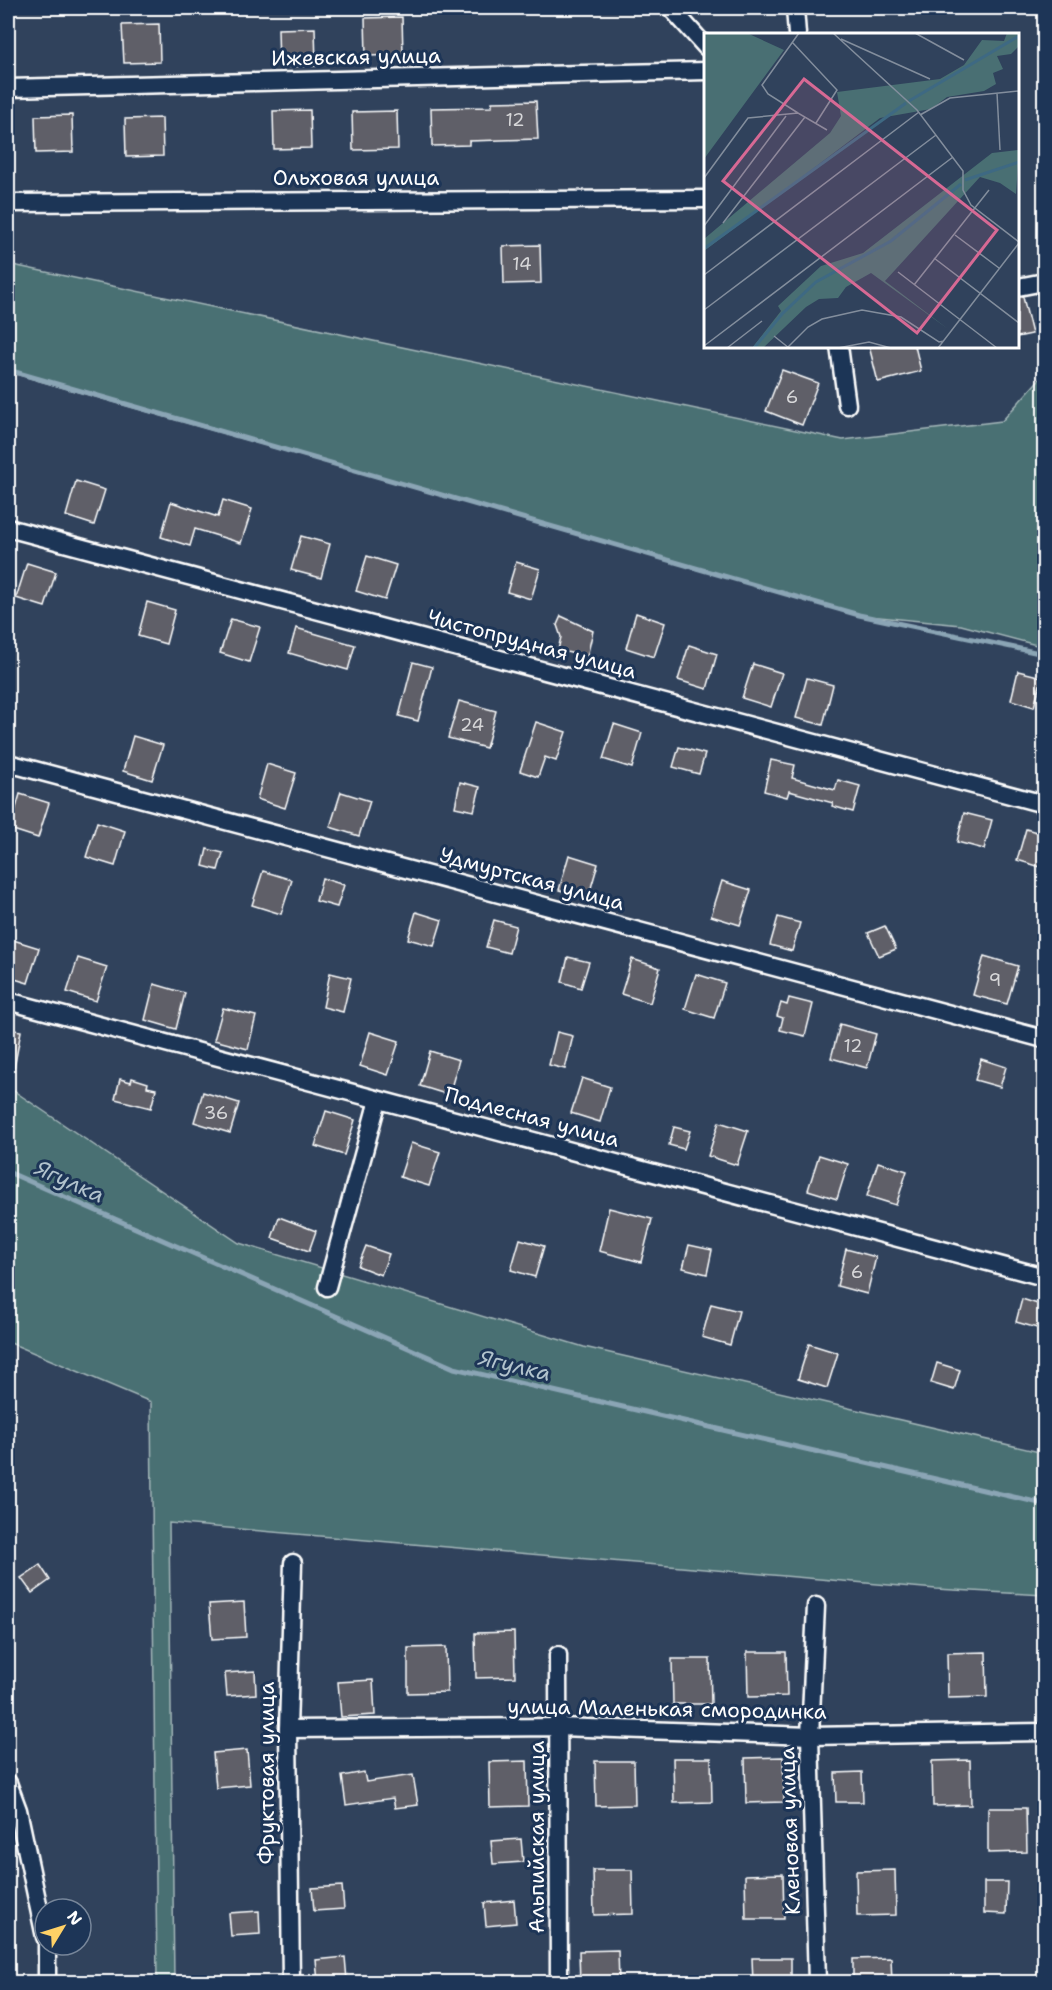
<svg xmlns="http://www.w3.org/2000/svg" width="1052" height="1990" viewBox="0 0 1052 1990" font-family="'Shantell Sans',sans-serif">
  <rect width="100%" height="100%" fill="#30425c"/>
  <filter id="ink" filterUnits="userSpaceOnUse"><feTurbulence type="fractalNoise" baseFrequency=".0167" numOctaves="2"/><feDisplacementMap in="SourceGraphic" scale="12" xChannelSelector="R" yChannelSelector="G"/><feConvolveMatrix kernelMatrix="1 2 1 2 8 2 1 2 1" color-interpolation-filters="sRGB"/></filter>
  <g filter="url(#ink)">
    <g fill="#496f73" stroke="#a4b7b9" stroke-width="1.5">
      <path d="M8,264L843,440L1002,421L1044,374V647L961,625L859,615L8,372Z"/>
      <path d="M8,1087L239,1243L584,1347L1044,1453V1595L936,1589L169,1523L174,1982H157L151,1402L8,1342Z"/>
    </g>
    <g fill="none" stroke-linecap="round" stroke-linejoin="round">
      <g stroke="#8ba5b5" stroke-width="5">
        <path d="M8,370L859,615L1044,654"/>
        <path d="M8,1172L454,1368L1044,1504"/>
      </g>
    </g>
    <g fill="#5e5f68" stroke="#fff" stroke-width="1.5">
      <path d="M402,17L403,55L366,56L365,18Z"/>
      <path d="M159,24L160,62L124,63L122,25Z"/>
      <path d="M315,28L316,66L279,67L278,29Z"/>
      <path d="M536,101L538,139L469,141V145L432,146L431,108L492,107V102Z"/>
      <path d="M310,110L311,148L274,149L273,111Z"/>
      <path d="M397,111L398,149L353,150L352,112Z"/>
      <path d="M72,115L73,152L36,153L35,116Z"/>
      <path d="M162,118L163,156L126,157L125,119Z"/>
      <path d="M540,245L541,283L504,284L503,246Z"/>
      <path d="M1017,297H1023L1032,334L1017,337Z"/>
      <path d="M869,346H915L921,371L878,382Z"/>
      <path d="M782,370L818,383L802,425L766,411Z"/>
      <path d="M76,481L105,490L94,525L66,516Z"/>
      <path d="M223,500L252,509L241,543L195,529L190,546L161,537L171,502L218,517Z"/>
      <path d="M301,536L330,544L321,578L291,570Z"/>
      <path d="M367,556L396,565L385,600L356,591Z"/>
      <path d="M516,562L540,569L531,599L507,592Z"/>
      <path d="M27,563L56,572L45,607L16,598Z"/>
      <path d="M147,602L175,610L166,644L138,636Z"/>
      <path d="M636,613L665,623L654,657L626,648Z"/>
      <path d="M561,616L593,631L587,657L558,650L561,637L557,625Z"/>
      <path d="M231,619L260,627L249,662L220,653Z"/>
      <path d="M296,628L355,645L348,670L289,653Z"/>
      <path d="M689,645L717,654L707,689L678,680Z"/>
      <path d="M413,662L432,667L418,721L399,716Z"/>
      <path d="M753,664L782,673L771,707L742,698Z"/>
      <path d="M1018,671L1042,677L1034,707L1011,700Z"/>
      <path d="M807,678L833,685L823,725L796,718Z"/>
      <path d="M459,701L496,711L486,748L448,738Z"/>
      <path d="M536,722L566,732L556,761L545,757L538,777L520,771Z"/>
      <path d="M614,724L642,733L632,768L603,759Z"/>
      <path d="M133,736L163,745L152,780L123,771Z"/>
      <path d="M679,747L705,754L699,774L673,767Z"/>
      <path d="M771,760L795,765L792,778L835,790L838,780L860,786L853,812L832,806L833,803L789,791L787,797L764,791Z"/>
      <path d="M267,764L296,773L285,808L257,799Z"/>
      <path d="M460,782L480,787L474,811L455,807Z"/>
      <path d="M341,792L370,801L359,836L330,827Z"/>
      <path d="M20,794L49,803L38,838L10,829Z"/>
      <path d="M964,813L992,820L984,849L957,842Z"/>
      <path d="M97,822L125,831L115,866L86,857Z"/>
      <path d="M1026,829L1044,834V868L1017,860Z"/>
      <path d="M207,849L223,853L218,870L203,866Z"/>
      <path d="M569,855L598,864L588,898L559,890Z"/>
      <path d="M263,871L292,880L281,914L252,905Z"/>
      <path d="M322,878L344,885L337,907L316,901Z"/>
      <path d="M722,881L751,890L740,925L711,916Z"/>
      <path d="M416,912L442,920L434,946L408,939Z"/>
      <path d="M778,917L800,923L792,951L770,945Z"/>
      <path d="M494,920L516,926L509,953L486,947Z"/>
      <path d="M885,926L896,949L879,956L868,933Z"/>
      <path d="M10,939L39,948L28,983L8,977Z"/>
      <path d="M984,956L1018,966L1007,1004L973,995Z"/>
      <path d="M568,957L589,962L581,988L562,982Z"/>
      <path d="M78,958L107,967L96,1001L67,992Z"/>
      <path d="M632,959L660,968L650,1003L621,994Z"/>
      <path d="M330,973L351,978L343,1012L323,1007Z"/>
      <path d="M696,974L725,983L714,1018L685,1009Z"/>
      <path d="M154,984L185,993L176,1029L145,1020Z"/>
      <path d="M789,998L813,1004L805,1036L780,1030L783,1018L777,1016L781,1003L787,1005Z"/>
      <path d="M223,1008L256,1016L248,1049L214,1040Z"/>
      <path d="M840,1024L876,1034L867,1068L831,1058Z"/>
      <path d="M8,1029L21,1031L14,1069L8,1068Z"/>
      <path d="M370,1032L399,1041L388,1075L360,1066Z"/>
      <path d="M557,1032L573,1036L565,1069L549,1065Z"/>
      <path d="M430,1051L459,1060L449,1095L420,1086Z"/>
      <path d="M981,1059L1006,1067L1000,1087L975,1080Z"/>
      <path d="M132,1078L148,1083L147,1087L156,1089L151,1108L115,1099L120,1079L131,1082Z"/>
      <path d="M582,1078L610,1087L600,1122L571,1113Z"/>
      <path d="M203,1092L239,1103L230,1133L194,1122Z"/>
      <path d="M326,1111L355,1120L344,1155L315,1146Z"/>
      <path d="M719,1122L748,1131L737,1165L708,1156Z"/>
      <path d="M674,1127L690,1131L684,1149L669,1145Z"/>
      <path d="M411,1143L440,1152L429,1186L400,1177Z"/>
      <path d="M819,1155L848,1164L837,1199L808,1190Z"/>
      <path d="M878,1162L907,1171L896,1205L867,1196Z"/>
      <path d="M609,1208L652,1219L641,1262L599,1251Z"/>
      <path d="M279,1217L316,1231L309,1251L272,1238Z"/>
      <path d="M520,1239L544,1246L535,1277L511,1270Z"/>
      <path d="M689,1245L712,1250L707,1274L683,1268Z"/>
      <path d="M366,1246L389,1254L381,1275L358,1266Z"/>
      <path d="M846,1249L876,1257L867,1294L837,1286Z"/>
      <path d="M1022,1299L1044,1306V1330L1016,1322Z"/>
      <path d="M711,1304L739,1311L730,1345L702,1337Z"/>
      <path d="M809,1344L838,1353L827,1388L798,1379Z"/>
      <path d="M937,1363L960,1370L954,1390L931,1383Z"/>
      <path d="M40,1565L50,1580L32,1593L21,1578Z"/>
      <path d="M244,1602L246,1637L212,1639L209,1604Z"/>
      <path d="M514,1632L515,1677L476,1678L475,1633Z"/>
      <path d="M446,1647L447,1692L408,1693V1648Z"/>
      <path d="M747,1652H786L787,1696L748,1697Z"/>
      <path d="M986,1652L987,1697L948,1698L947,1653Z"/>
      <path d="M672,1659H710L711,1704H673Z"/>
      <path d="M255,1671L256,1694L227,1696L225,1673Z"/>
      <path d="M373,1680L375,1715L341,1717L338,1682Z"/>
      <path d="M247,1750L250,1785L216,1788L213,1753Z"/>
      <path d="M783,1757L784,1802L746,1803L745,1758Z"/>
      <path d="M673,1758H711L712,1802L674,1803Z"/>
      <path d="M970,1760L971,1805L933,1806L932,1761Z"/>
      <path d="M527,1761L528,1806L490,1807L489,1762Z"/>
      <path d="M595,1761H634L635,1805L596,1806Z"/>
      <path d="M364,1772L366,1782L413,1775L418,1805L395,1808L393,1798L346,1805L342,1776Z"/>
      <path d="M862,1772L863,1802H836L835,1773Z"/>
      <path d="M988,1808H1026L1027,1852L988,1853Z"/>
      <path d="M521,1839L523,1862L493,1864L491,1841Z"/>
      <path d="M593,1870H632L633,1914L594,1915Z"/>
      <path d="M895,1870L896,1915L857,1916L856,1871Z"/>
      <path d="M783,1874L784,1919H746L745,1875Z"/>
      <path d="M984,1882H1007L1006,1914L984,1913Z"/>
      <path d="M342,1886L344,1909L314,1911L312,1888Z"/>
      <path d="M514,1900L516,1923L486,1926L484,1903Z"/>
      <path d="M259,1911L260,1934L231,1936L229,1913Z"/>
      <path d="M618,1950L619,1983H580L579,1951Z"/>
      <path d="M345,1957L347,1980L318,1982L316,1960Z"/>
      <path d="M752,1958H791V1983H753Z"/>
      <path d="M891,1958L892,1983H853V1959Z"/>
    </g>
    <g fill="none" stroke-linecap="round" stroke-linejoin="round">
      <g stroke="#fff" stroke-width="21">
        <g id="minor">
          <path d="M671,8L706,47"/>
          <path d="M795,8L797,34"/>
          <path d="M8,88L706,71"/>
          <path d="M8,203L706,199"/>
          <path d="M1018,287L1044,282"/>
          <path d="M839,346L847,405"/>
          <path d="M8,528L1044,804"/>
          <path d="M8,763L1044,1039"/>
          <path d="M8,1001L1044,1277"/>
          <path d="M327,1287L378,1100"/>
          <path d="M816,1606L810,1736L817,1982"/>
          <path d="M558,1655L559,1982"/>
          <path d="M288,1729L559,1727L810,1736L1044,1732"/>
          <path d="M8,1783L18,1810L45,1937"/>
          <path d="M47,1945V1982"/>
          <path d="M291,1982L288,1729L293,1563"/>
        </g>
      </g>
      <use href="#minor" stroke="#1d3557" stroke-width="16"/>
    </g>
  </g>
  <g text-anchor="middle" stroke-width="6" stroke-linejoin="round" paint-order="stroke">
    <g font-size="18" fill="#d7d7d9">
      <text x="515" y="126">12</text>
      <text x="522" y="270">14</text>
      <text x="792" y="403">6</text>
      <text x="472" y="731">24</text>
      <text x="995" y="986">9</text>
      <text x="853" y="1052">12</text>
      <text x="216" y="1119">36</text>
      <text x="857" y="1278">6</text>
    </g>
    <g font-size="21" fill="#fff" stroke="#1d3557">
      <text transform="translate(356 57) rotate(-1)" y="7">Ижевская улица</text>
      <text x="356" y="185">Ольховая улица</text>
      <text transform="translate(532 644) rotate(15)" y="7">Чистопрудная улица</text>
      <text transform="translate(532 879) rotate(15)" y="7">Удмуртская улица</text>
      <text transform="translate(532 1117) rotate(15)" y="7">Подлесная улица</text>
      <text transform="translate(667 1709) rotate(1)" y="7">улица Маленькая смородинка</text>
      <text transform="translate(267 1773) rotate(-90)" y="7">Фруктовая улица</text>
      <text transform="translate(790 1831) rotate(-92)" y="7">Кленовая улица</text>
      <text transform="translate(537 1837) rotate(-90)" y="7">Альпийская улица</text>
    </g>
    <g font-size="22" font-style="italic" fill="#b2c3cd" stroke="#1d3557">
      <text transform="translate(70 1181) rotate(24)" y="8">Ягулка</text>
      <text transform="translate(515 1365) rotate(13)" y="8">Ягулка</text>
    </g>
  </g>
  <g transform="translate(704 33)">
    <rect width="315" height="315" fill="#30425c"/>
    <path d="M0,0H43L80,17L0,126ZM303,0H315V13L307,21L293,23L299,36L289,40L292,51L280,58L243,64L227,76L176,85L0,218V206L126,100L137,83L133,59L236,46L260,32L278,7L300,8ZM315,117L312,161L296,150L276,144L181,248L244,296L167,240L142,254L134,265L115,266L102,274L59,315H48L77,278L74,273L117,233L159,220L288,120Z" fill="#496f73"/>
    <path fill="none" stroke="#3e6983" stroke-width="3" d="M205,68L315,3M261,147L315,129M1,215L202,70M50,315L78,281L112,249L187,208L257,151"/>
    <path fill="none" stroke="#838e9d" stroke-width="1.5" d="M129,0L213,77L259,138V157L267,172L315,209M211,0L260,27M137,6L226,46M88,9L133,57L112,90M293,60L296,117M94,80L64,61L58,52L95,0M216,82L246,65L315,58M0,145L44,85L94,80L123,97M19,190L101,84M0,193L82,83M251,202L295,235M230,225L315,290M194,239L293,315M0,242L215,79M210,252L285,157M0,277L232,102M70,303L85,315M0,313L249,124M23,315L58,288M83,315L104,294L118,286L158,277L197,284L235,309L240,308M134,315L165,309L187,315M234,315L315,210"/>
    <path fill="#d76994" fill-opacity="0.15" stroke="#d76994" stroke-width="3" d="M100,46L293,197L213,300L19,148Z"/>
    <rect width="315" height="315" fill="none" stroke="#fff" stroke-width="3"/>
  </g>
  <rect width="1052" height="1990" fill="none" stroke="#1d3557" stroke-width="30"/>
  <rect x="15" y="15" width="1022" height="1960" fill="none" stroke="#fff" stroke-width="2" filter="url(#ink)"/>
  <g transform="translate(63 1927) rotate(52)"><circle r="28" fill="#1d3557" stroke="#77869a" stroke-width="1.5"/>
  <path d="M0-4.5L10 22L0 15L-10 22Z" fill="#ffd166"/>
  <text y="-9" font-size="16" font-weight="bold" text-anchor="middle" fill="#ffffff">N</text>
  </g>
</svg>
